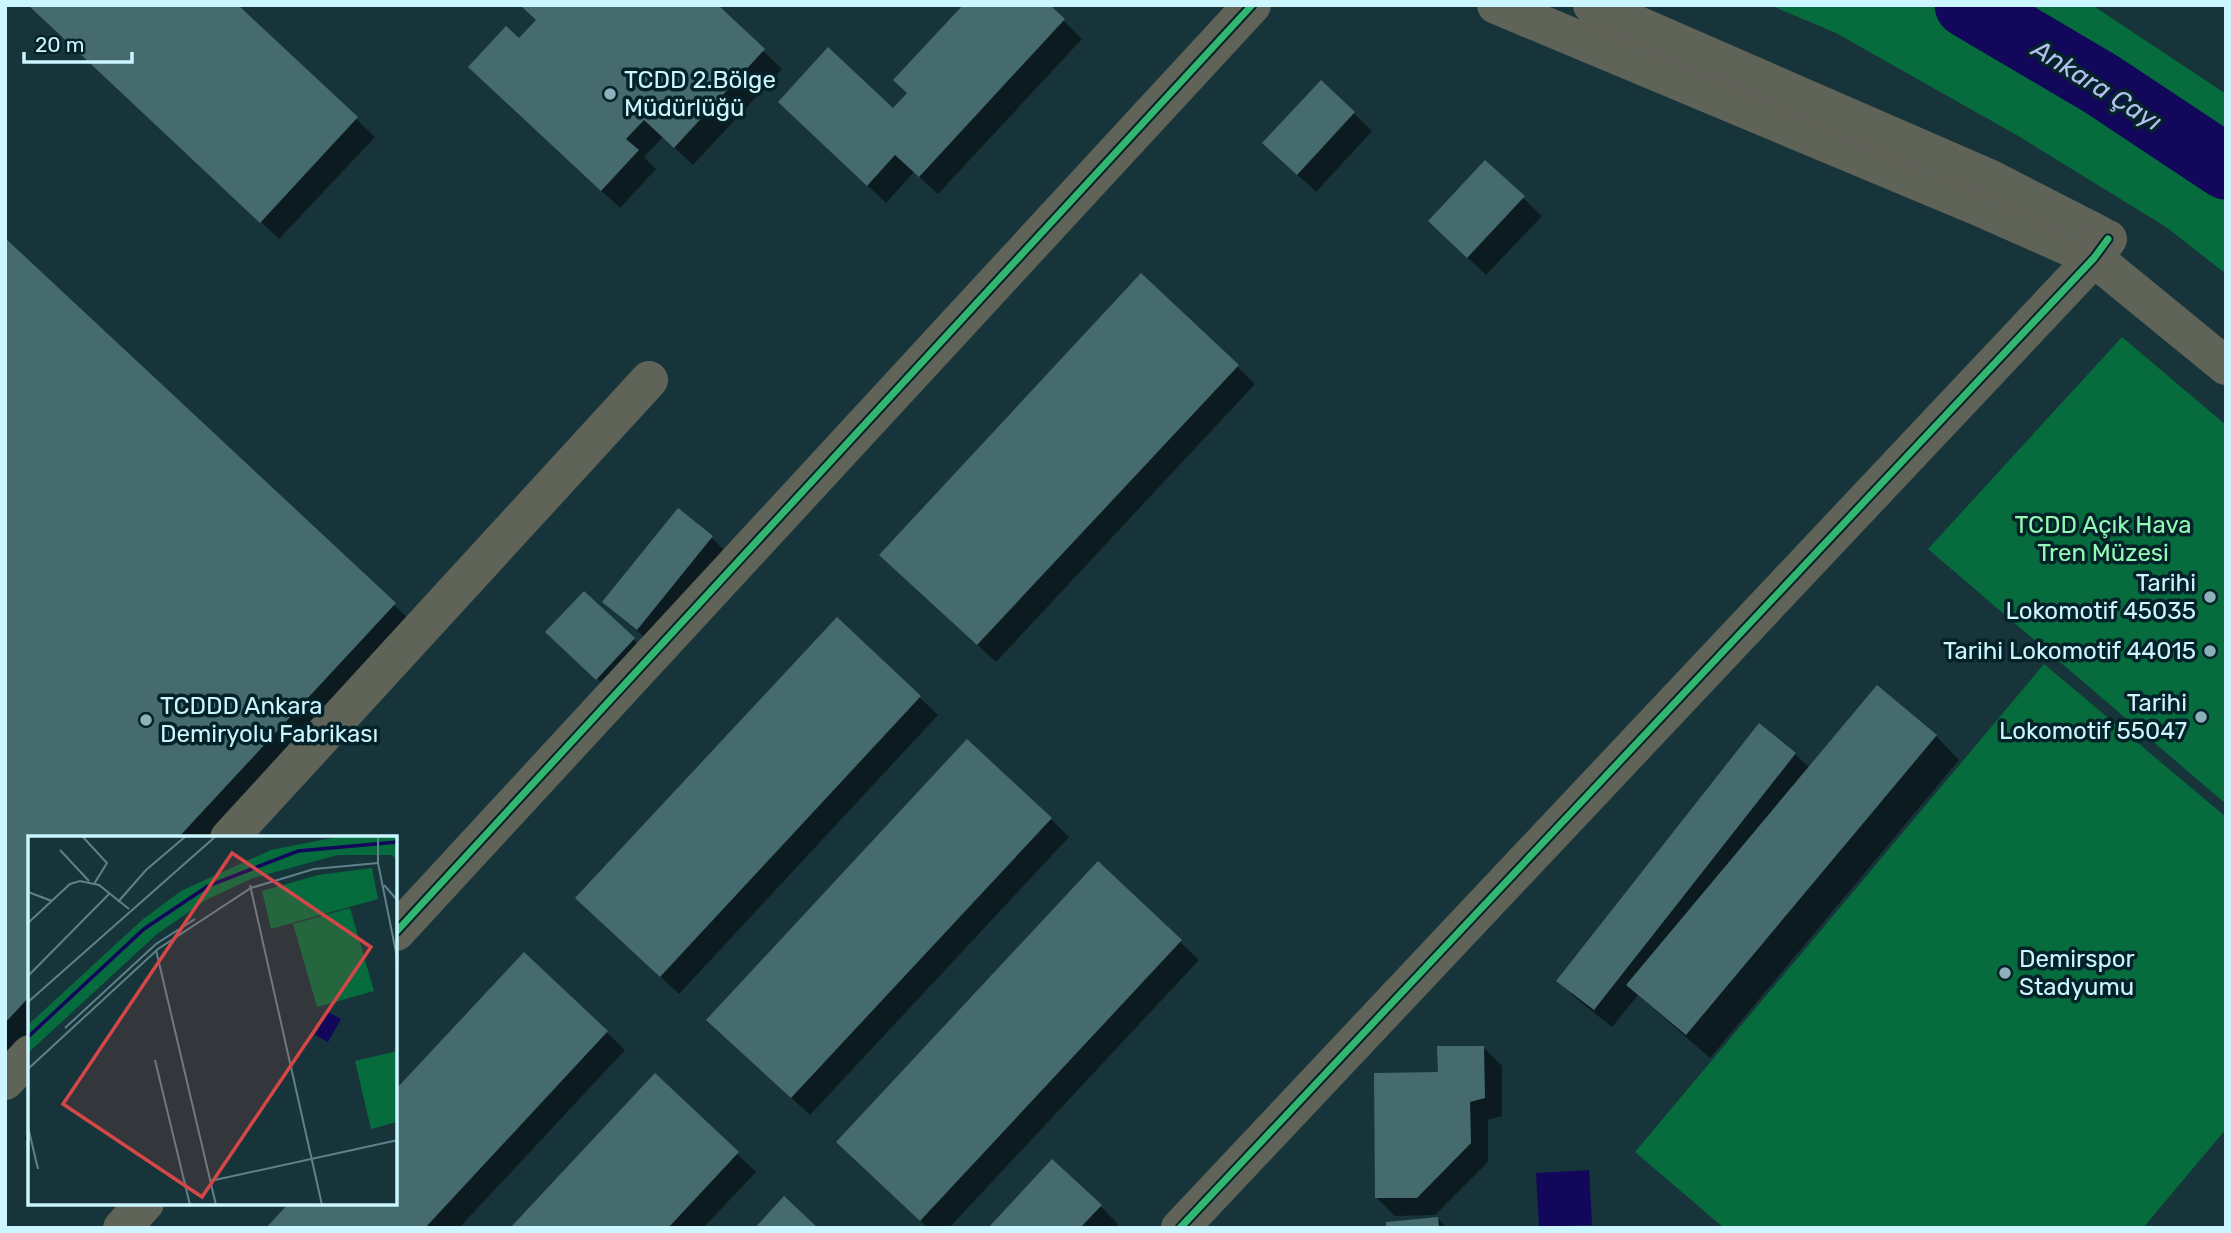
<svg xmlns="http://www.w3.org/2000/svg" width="2231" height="1233" viewBox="0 0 2231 1233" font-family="Rubik,sans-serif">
  <rect width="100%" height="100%" fill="#17343a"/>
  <g fill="#066b3d">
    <path d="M1770,5H2092L2226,94V274L2166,227L2020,137L1836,33Z"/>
    <path d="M2122,337L2226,425V804L1928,549Z"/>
    <path d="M2044,664L2226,817V1129L2143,1228H1724L1635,1152Z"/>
  </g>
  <path fill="#12075a" d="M1589,1170L1592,1225L1539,1227L1536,1173Z"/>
  <g fill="#0007">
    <path d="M29,5H236L375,137L279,239Z"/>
    <path d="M715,5L782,69L693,165L663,137L644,157L656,169L620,208L488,85L519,40Z"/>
    <path d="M1048,5L1082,39L938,194L914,172L886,203L798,120L893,110Z"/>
    <path d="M1321,82L1372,131L1316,192L1283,161Z"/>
    <path d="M1485,162L1542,216L1486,275L1448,239Z"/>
    <path d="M5,240L413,623L213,838H30V1034L5,1060Z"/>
    <path d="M1237,366L1255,384L996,662L899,572Z"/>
    <path d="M712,538L724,550L649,641L616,613Z"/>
    <path d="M837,619L938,715L679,994L596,916Z"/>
    <path d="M633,639L645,651L609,690L560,644Z"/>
    <path d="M1877,688L1936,736L1959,760L1710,1058L1638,995L1612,1027L1577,999L1559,981L1795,754L1810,768Z"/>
    <path d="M1051,819L1069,837L810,1115L726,1037Z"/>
    <path d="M1098,864L1199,960L949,1228H928L856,1160Z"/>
    <path d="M524,954L625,1050L459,1228H269L396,1203V1092Z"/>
    <path d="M1483,1047L1502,1066V1116L1488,1120V1162L1435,1215L1395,1216L1377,1198L1440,1074Z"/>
    <path d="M655,1076L756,1172L703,1228H513Z"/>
    <path d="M30,1132V1144L24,1138Z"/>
    <path d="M1100,1206L1118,1224L1115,1228H990Z"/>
    <path d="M1438,1219L1447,1228H1388Z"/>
  </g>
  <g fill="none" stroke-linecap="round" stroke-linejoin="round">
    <path stroke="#12075a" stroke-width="65" d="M1967,5L2101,84L2226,167"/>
  </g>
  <g fill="#456b6e">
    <path d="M28,5H238L358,117L260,223Z"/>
    <path d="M520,5H718L765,49L674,148L644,120L626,139L639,150L601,191L468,67L506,26L519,38L536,20Z"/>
    <path d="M963,5H1050L1065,19L919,177L895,155L867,186L778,102L828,47L893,108L907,93L893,80Z"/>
    <path d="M1321,80L1355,112L1297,175L1262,143Z"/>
    <path d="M1485,160L1525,196L1467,258L1428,221Z"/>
    <path d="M5,238L396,603L178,838H30V996L5,1023Z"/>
    <path d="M1141,273L1239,365L977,645L879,555Z"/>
    <path d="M678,508L713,536L637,630L602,602Z"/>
    <path d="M584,591L635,638L596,680L545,632Z"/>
    <path d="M837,617L921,696L660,977L575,898Z"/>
    <path d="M1877,685L1937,735L1686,1035L1626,985Z"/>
    <path d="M1759,723L1796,753L1594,1010L1556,981Z"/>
    <path d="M967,739L1052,818L791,1098L706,1020Z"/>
    <path d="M1098,861L1182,940L920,1221L836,1142Z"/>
    <path d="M524,952L608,1031L425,1228H266L289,1203H396V1089Z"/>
    <path d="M1437,1046H1484L1485,1098L1470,1102L1471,1143L1417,1198H1375L1374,1073L1438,1072Z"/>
    <path d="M655,1073L739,1152L668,1228H510Z"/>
    <path d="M1052,1159L1102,1205L1080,1228H988Z"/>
    <path d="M784,1196L818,1228H755Z"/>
    <path d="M1438,1217L1439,1228H1386V1222Z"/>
  </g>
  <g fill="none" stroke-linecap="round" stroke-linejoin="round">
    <g stroke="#606358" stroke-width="38">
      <path d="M1496,5L1981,208L2094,258L2226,366"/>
      <path d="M1592,5L1991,179L2100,235"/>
      <path d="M229,838L649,380"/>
      <path d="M396,932L1252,5"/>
      <path d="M5,1081L30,1054"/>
      <path d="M122,1228L145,1203"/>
      <path d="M1180,1228L2094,258L2108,239"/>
    </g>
    <g stroke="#052228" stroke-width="11">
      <g id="cycleway">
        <path d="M396,932L1252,5"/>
        <path d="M1180,1228L2094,258L2108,239"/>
      </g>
    </g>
    <use href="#cycleway" stroke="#33b770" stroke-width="7"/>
  </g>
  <g fill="#8cb1ba" stroke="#052228" stroke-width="2.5">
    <circle cx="610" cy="94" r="7"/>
    <circle cx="2210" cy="597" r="7"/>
    <circle cx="2210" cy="651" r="7"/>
    <circle cx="2201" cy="717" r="7"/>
    <circle cx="146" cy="720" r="7"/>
    <circle cx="2005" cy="973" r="7"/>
  </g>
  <g text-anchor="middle" stroke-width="7" stroke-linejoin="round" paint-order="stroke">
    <g font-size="24" fill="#cbf5ff" stroke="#052228" text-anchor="start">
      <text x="624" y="88">TCDD 2.Bölge<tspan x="624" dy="28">Müdürlüğü</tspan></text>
      <text x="2196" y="591" text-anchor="end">Tarihi<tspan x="2196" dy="28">Lokomotif 45035</tspan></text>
      <text x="2196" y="659" text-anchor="end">Tarihi Lokomotif 44015</text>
      <text x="2187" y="711" text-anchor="end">Tarihi<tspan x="2187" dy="28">Lokomotif 55047</tspan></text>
      <text x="160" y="714">TCDDD Ankara<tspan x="160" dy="28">Demiryolu Fabrikası</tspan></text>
      <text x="2019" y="967">Demirspor<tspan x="2019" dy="28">Stadyumu</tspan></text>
    </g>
    <g font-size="24" fill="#93fab5" stroke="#052228">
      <text x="2103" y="533">TCDD Açık Hava<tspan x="2103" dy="28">Tren Müzesi</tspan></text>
    </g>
    <g font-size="26" font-style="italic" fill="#b3c0ef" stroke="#052228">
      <text transform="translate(2097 85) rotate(32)" y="9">Ankara Çayı</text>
    </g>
  </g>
  <g transform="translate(28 836)">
    <rect width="369" height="369" fill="#17343a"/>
    <path d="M313,0H367L369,24L364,19H310L225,42L178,64L129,98L0,217V189L114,84L153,55L243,14ZM344,32L350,63L243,93L234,55L290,39ZM322,72L346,155L289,171L265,88ZM369,215V286L343,293L327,225Z" fill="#066b3d"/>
    <path d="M300,176L313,183L300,206L287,199Z" fill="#12075a"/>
    <path fill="none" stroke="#12075a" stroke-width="3.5" d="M0,201L116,93L180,50L270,15L369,6"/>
    <path fill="none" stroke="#5f8189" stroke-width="2" d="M54,0L79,27L66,48M350,0V27L370,126M32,14L61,45M222,49L294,369M356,49L370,65M0,56L24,65M90,66L118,34L158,0M0,87L42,48L52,45L71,49L101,73M128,114L188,369M0,140L81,58M0,166L188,0M37,192L128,108L167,83M127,224L162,369M0,233L130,113L223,52L286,33L350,27M0,291L10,333M182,345L370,304"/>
    <path fill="#d44748" fill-opacity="0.15" stroke="#d44748" stroke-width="3.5" d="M204,17L343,111L174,361L35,268Z"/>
    <rect width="369" height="369" fill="none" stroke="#cbf5ff" stroke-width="3.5"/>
  </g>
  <rect width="2231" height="1233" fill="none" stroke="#cbf5ff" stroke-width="14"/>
  <path d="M24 52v10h108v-10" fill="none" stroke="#cbf5ff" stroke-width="3.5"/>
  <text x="35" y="52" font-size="21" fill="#cbf5ff" stroke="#052228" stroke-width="5" paint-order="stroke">20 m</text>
</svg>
